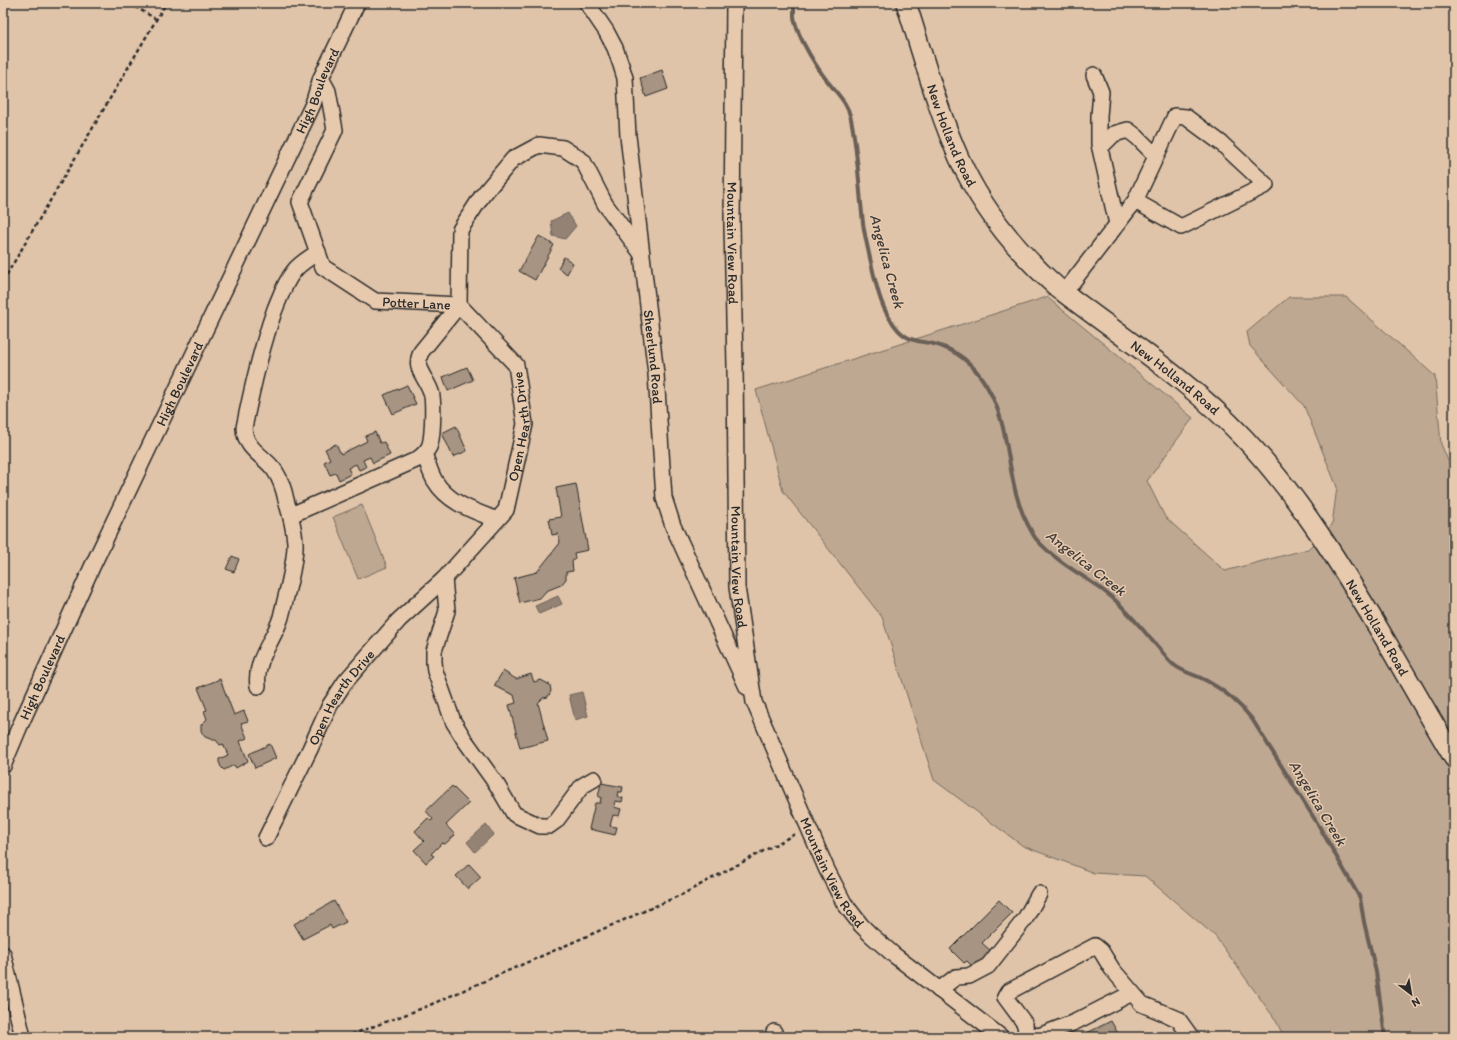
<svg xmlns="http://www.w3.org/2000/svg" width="1457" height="1040" viewBox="0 0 1457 1040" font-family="Itim,sans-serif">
  <rect width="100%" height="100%" fill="#dfc4a9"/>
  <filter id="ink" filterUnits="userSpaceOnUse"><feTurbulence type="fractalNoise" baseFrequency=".025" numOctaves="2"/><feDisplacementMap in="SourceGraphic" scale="8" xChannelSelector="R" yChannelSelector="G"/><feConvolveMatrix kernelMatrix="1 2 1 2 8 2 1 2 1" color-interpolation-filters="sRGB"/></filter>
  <g filter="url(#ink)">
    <g fill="#bea892" stroke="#746a5e">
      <path d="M1047,297L1193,418L1147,481L1165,517L1225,571L1308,549L1332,525L1337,487L1304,406L1250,346L1247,332L1289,297H1346L1435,376L1441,444L1454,475V1037H1284L1275,1019L1215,936L1145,876L1094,873L1023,846L934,780L882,617L783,491L756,390Z"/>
      <path d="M362,505L387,567L358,579L333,517Z"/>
    </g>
    <g fill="#948274" stroke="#6a5f57">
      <path d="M568,213L576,226L565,239L553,236L551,221Z"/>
      <path d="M558,596L562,604L539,614L535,606Z"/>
      <path d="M582,692L588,716L575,720L569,695Z"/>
      <path d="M486,825L494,834L475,852L467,842Z"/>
    </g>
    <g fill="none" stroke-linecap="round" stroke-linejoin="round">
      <path stroke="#6a5f57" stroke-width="4" d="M794,3C794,7 794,12 794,17C797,37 819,72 833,88C841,98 848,105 851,119C858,153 859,188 863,223C865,238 869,253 872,267C877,288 881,309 895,326C910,346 924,339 943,347C965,355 981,374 991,394C1012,435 1006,484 1028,525C1031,530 1033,536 1037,540C1059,565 1092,579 1116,601C1131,615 1143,630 1156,645C1162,651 1167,660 1174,665C1184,673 1197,675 1207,681C1224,690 1240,704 1252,719L1319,826L1360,898L1364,922L1376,972L1385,1037"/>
    </g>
    <g fill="#a79482" stroke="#2b2b2b">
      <path d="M662,70L668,89L646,97L640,78Z"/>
      <path d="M539,236L554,245L535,280L519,271Z"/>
      <path d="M564,257L573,263L567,274L558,268Z"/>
      <path d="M467,367L473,380L448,391L443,377Z"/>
      <path d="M407,385L416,404L393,414L384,395Z"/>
      <path d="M456,426L467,451L453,457L442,433Z"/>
      <path d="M375,432L380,443L384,442L390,455L373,463L370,457L363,460L366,467L359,470L356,464L348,468L351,474L339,480L336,473L330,475L324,462L330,459L325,449L336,444L341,454L367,441L365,436Z"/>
      <path d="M576,484L588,550L574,553L575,558L572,562L573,571L566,572V579L561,585L546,591L540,598L520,603L514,578L537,572L560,543L558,534L552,535L549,519L561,517L556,488Z"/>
      <path d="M232,556L239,559L234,572L226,569Z"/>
      <path d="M503,671L516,679L531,674L534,682L541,680L550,685L551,691L548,697L543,698L538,703L548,741L520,748L509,705L516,703L514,695L494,686Z"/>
      <path d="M220,679L234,715L244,711L248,721L241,723L247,738L240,741L248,761L236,768L234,765L224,770L221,767L219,762V759L228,755L223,744L220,745L216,740H213L205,737L201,731V725L207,719L204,711L207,710L198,688Z"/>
      <path d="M270,744L276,758L255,768L249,754Z"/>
      <path d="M601,783L623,787L622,792H618L617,796L623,798L622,802L615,801L614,807L621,809L619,816L613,815L610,826L617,827L615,835L589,829L595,803H600L601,797H598Z"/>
      <path d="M452,786L469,803L446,825L455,835L445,844L442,843L431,854L434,856L426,863L414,850L424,841L415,831L428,818L431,821L433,819L426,811Z"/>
      <path d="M469,864L481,877L468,889L456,876Z"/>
      <path d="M999,900L1012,913L982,943L992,952L975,969L967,961L964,963L950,949Z"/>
      <path d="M334,901L346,922L332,929L330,925L303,939L294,924Z"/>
      <path d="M1111,1021L1120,1037H1079Z"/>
    </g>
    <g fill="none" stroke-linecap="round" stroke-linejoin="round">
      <g stroke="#2b2b2b" stroke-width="18">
        <g id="minor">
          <path id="s1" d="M587,3L606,31L615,48L621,65L625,78L628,136L656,374L664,498L673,526L747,687"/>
          <path id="s2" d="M734,3L732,225L735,366L737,587L754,702L827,870L844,903L861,925L871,935L894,955L1001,1037"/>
          <path d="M1094,75L1101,92L1099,116V144L1117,224"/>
          <path id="s3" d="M321,78L328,91L335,130L300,202L323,267L375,301L459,305"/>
          <path d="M1100,148L1114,134L1128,130L1137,137L1156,156"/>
          <path d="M1064,293L1135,201L1175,116L1186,117L1221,143L1266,185L1181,227L1135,201"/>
          <path d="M424,454C428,463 430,473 435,481C448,503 474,511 497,520"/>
          <path d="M291,515L416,460C422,456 426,453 429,447C433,439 434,400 431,392C426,376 413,370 421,352L459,305"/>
          <path d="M444,579L447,611L434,651V662L435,671L453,721L464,739L497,785L514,814L540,826H549L556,821L582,786L594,779"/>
          <path d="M258,686C254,660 274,641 281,617C286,596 296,562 295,542C294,527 290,513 286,500C284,490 281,480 275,471C265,456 245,450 244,428C252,388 261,348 275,309C280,297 285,282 294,271C300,263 310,258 318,252"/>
          <path id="s4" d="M3,766L19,728L92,567L313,104L321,78L357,3"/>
          <path id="s5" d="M266,838L310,749L330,705L345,682L399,620L444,579L506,510L525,424L516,365L459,305L460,230L482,196L513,159L539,145L563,148L583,161L605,204L641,253"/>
          <path d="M3,954L23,1037"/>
          <path d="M939,990L956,977L969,976L988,966L1025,919L1039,894"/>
          <path d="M774,1032L776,1037"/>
          <path d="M1026,1034L1039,1036L1075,1022L1132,993"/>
          <path d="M1024,1037L1026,1034L1025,1024L1005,997L1008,992L1095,946L1101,951L1112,969L1142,1004L1178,1019L1191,1037"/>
        </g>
      </g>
      <g stroke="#2b2b2b" stroke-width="22">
        <g id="major">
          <path id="s6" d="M906,3C923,55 937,109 959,158C982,209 1017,252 1058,288C1120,336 1188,379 1243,437C1299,496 1342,567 1383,636C1407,677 1430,718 1454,758"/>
        </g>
      </g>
      <g stroke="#2b2b2b" stroke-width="2.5" stroke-dasharray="4 3" stroke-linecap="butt">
        <path d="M129,3L156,19"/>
        <path d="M3,281L166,3"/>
        <path d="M345,1037L423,1008L683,894L797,833"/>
      </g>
      <use href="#minor" stroke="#e7caae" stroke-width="15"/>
      <use href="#major" stroke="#e7caae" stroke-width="19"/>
    </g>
  </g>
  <g text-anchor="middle" stroke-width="3" stroke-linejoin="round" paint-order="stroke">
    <g font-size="14" fill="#2b2b2b" stroke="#e7caae">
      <text dy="5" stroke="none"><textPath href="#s4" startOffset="745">High Boulevard</textPath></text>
      <text dy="5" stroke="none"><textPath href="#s6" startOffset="140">New Holland Road</textPath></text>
      <text dy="5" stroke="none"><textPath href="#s2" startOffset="240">Mountain View Road</textPath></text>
      <text dy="5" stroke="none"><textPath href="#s3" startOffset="307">Potter Lane</textPath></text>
      <text dy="5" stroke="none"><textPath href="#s1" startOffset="365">Sheerlund Road</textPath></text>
      <text dy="5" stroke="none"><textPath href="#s6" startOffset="476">New Holland Road</textPath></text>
      <text dy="5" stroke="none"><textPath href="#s4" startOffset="421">High Boulevard</textPath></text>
      <text dy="5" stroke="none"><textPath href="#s5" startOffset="496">Open Hearth Drive</textPath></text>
      <text dy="5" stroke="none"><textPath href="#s2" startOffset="564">Mountain View Road</textPath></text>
      <text dy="5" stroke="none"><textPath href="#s6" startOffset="800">New Holland Road</textPath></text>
      <text dy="5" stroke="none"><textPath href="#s4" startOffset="97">High Boulevard</textPath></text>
      <text dy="5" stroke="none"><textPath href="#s5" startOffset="160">Open Hearth Drive</textPath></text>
      <text dy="5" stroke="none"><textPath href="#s2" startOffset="888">Mountain View Road</textPath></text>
    </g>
    <g font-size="15" font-style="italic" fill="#403c3a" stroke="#e7caae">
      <text transform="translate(887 261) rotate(75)" y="5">Angelica Creek</text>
      <text transform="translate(1086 563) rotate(38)" y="5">Angelica Creek</text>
      <text transform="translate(1318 803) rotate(59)" y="5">Angelica Creek</text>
    </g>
  </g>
  <rect width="1457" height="1040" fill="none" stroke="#e7caae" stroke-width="16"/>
  <rect x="8" y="8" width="1441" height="1024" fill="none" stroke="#2b2b2b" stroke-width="1.5" filter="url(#ink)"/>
  <g transform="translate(1411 994) rotate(149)" stroke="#e7caae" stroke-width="3" paint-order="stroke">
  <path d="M0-3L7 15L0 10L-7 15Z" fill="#2b2b2b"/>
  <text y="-6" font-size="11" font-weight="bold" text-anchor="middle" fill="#2b2b2b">N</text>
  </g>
</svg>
